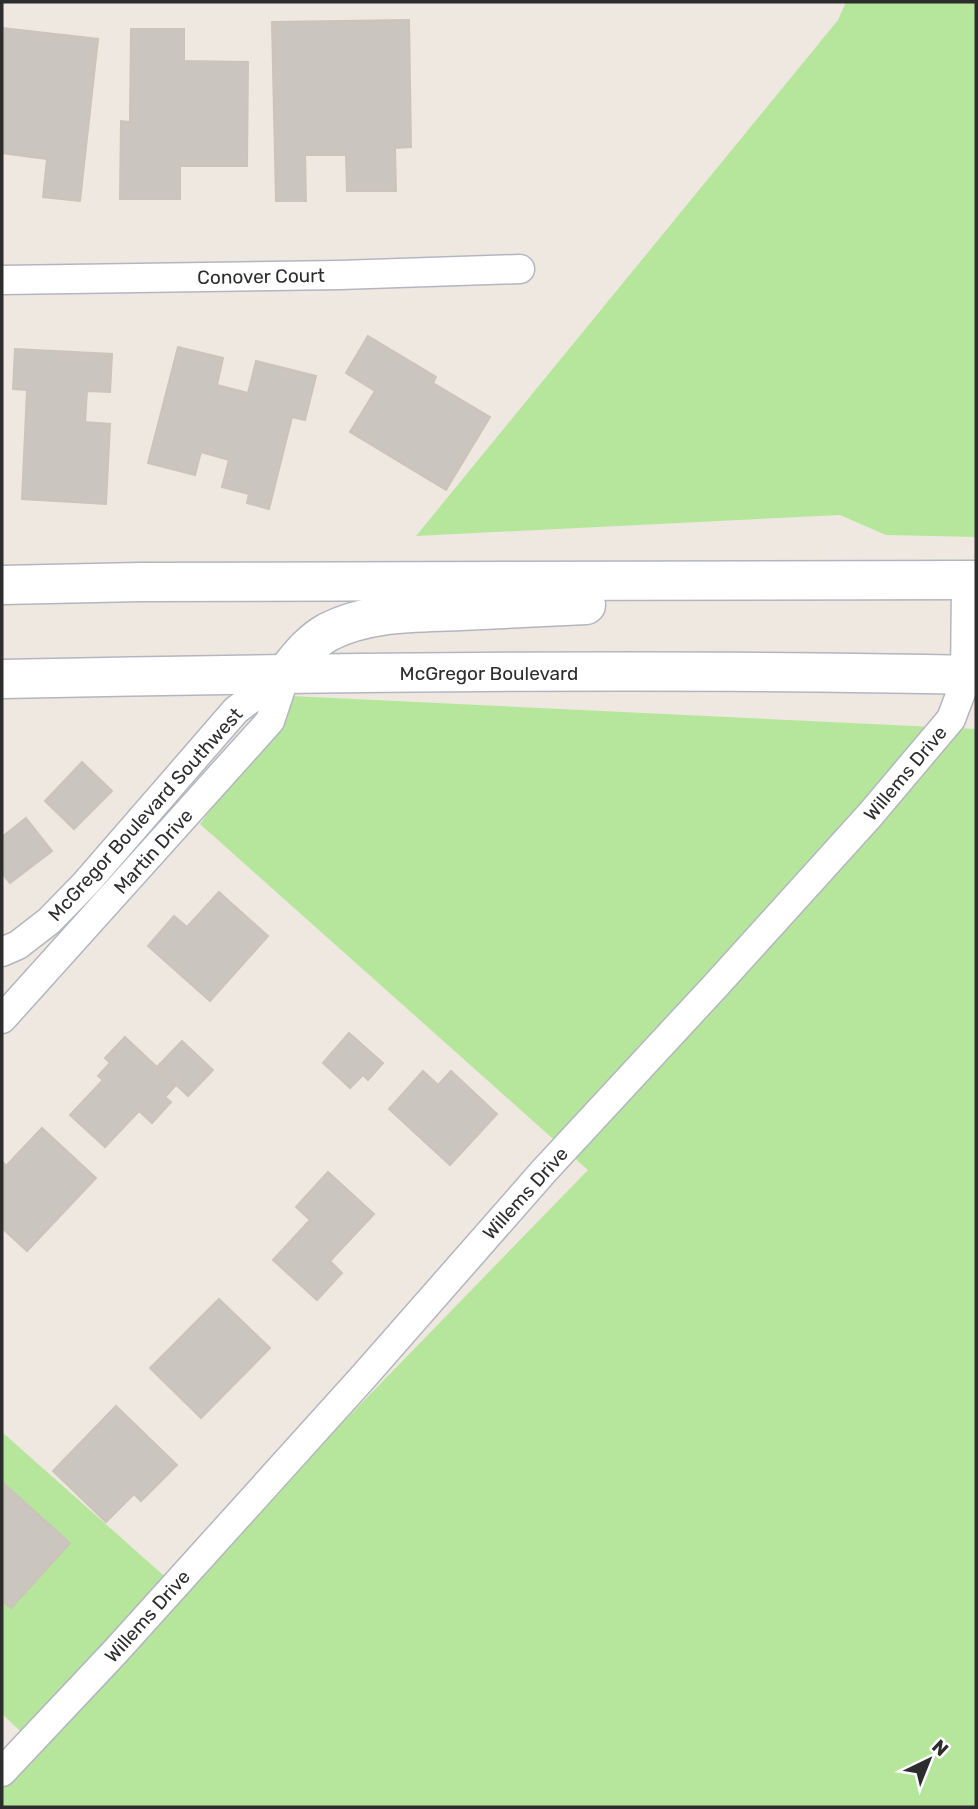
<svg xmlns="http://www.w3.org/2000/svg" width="978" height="1809" viewBox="0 0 978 1809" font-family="Rubik,sans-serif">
  <rect width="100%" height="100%" fill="#efe8e0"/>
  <g fill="#b6e69b">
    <path d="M846,2H976V537L886,535L840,515L416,536L838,20Z"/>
    <path d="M292,696L976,729V1807H2V1774L30,1740L2,1714V1432L180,1590L588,1170L200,824Z"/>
  </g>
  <g fill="#cac5bf" stroke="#cac4b9" stroke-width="2">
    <path d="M409,20L411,147L395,148L396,191H347L346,155H305L306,201H276L272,22Z"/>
    <path d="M2,28L98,39L80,201L43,197L47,159L2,153Z"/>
    <path d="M131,29H184V61L248,62L247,166H180V199H120L121,121L130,122Z"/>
    <path d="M368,336L436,377L433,383L490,417L446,490L350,432L375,391L346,373Z"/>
    <path d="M178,347L223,358L217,385L248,393L256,361L316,376L305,420L292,417L269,509L247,503L249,494L222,487L229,460L201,452L195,475L148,463Z"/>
    <path d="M15,349L112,354L110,392L87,391L85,422L110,424L106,504L22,499L27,390L13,389Z"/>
    <path d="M82,762L112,791L74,829L45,801Z"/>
    <path d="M26,818L52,851L10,883L2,873V837Z"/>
    <path d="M219,892L268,936L210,1001L148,946L174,916L187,927Z"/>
    <path d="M349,1033L383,1063L368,1080L363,1075L350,1088L323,1063Z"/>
    <path d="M125,1037L176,1085L165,1097L171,1102L152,1123L139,1111L105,1147L70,1115L103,1080L98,1076L110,1063L105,1058Z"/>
    <path d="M182,1041L213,1070L188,1096L157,1067Z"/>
    <path d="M423,1071L438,1085L451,1071L497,1114L450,1165L389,1109Z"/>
    <path d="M42,1128L96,1178L27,1251L2,1228V1161L6,1166Z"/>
    <path d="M328,1172L374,1214L330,1261L342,1273L317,1300L273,1260L310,1220L296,1207Z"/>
    <path d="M219,1299L270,1348L201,1418L150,1368Z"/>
    <path d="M116,1406L177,1465L141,1501L134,1494L106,1522L53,1471Z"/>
    <path d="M2,1482L70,1543L11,1608L2,1600Z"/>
  </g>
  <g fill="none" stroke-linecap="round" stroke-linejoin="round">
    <g stroke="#b3b6c1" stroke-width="31">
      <g id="street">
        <path d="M2,280L340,275L520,269"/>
        <path d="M2,952L18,945L49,921L86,883L236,710L286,673"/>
        <path d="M2,1019L270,721L286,673"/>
        <path d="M2,1772L115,1652L365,1375L543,1172L718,983L870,815L951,719L965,682L966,580"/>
      </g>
    </g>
    <g stroke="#b3b6c1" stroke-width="41">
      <g id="secondary">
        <path d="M2,585L140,582L976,580"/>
        <path d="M286,673C299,657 310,642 328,632C369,611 416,613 461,611C502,609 544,607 586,605"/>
        <path d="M2,679C326,672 652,668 976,675"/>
      </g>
    </g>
    <use href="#street" stroke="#fff" stroke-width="28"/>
    <use href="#secondary" stroke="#fff" stroke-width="38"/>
  </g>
  <g text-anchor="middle" stroke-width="5" stroke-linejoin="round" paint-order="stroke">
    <g font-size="19" fill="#2d2d2d" stroke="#fff">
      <text transform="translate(261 276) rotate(-1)" y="7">Conover Court</text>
      <text x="489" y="680">McGregor Boulevard</text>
      <text transform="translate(905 773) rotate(-50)" y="7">Willems Drive</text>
      <text transform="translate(145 814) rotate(-48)" y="7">McGregor Boulevard Southwest</text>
      <text transform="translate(153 851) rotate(-48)" y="7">Martin Drive</text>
      <text transform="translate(525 1193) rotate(-48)" y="7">Willems Drive</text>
      <text transform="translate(147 1616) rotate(-48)" y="7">Willems Drive</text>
    </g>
  </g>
  <rect width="978" height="1809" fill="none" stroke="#2d2d2d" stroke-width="7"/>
  <g transform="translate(929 1760) rotate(43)" stroke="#ffffff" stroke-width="5" paint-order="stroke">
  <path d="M0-5L12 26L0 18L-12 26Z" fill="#2d2d2d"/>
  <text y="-10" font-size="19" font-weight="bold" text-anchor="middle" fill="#2d2d2d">N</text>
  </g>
</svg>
